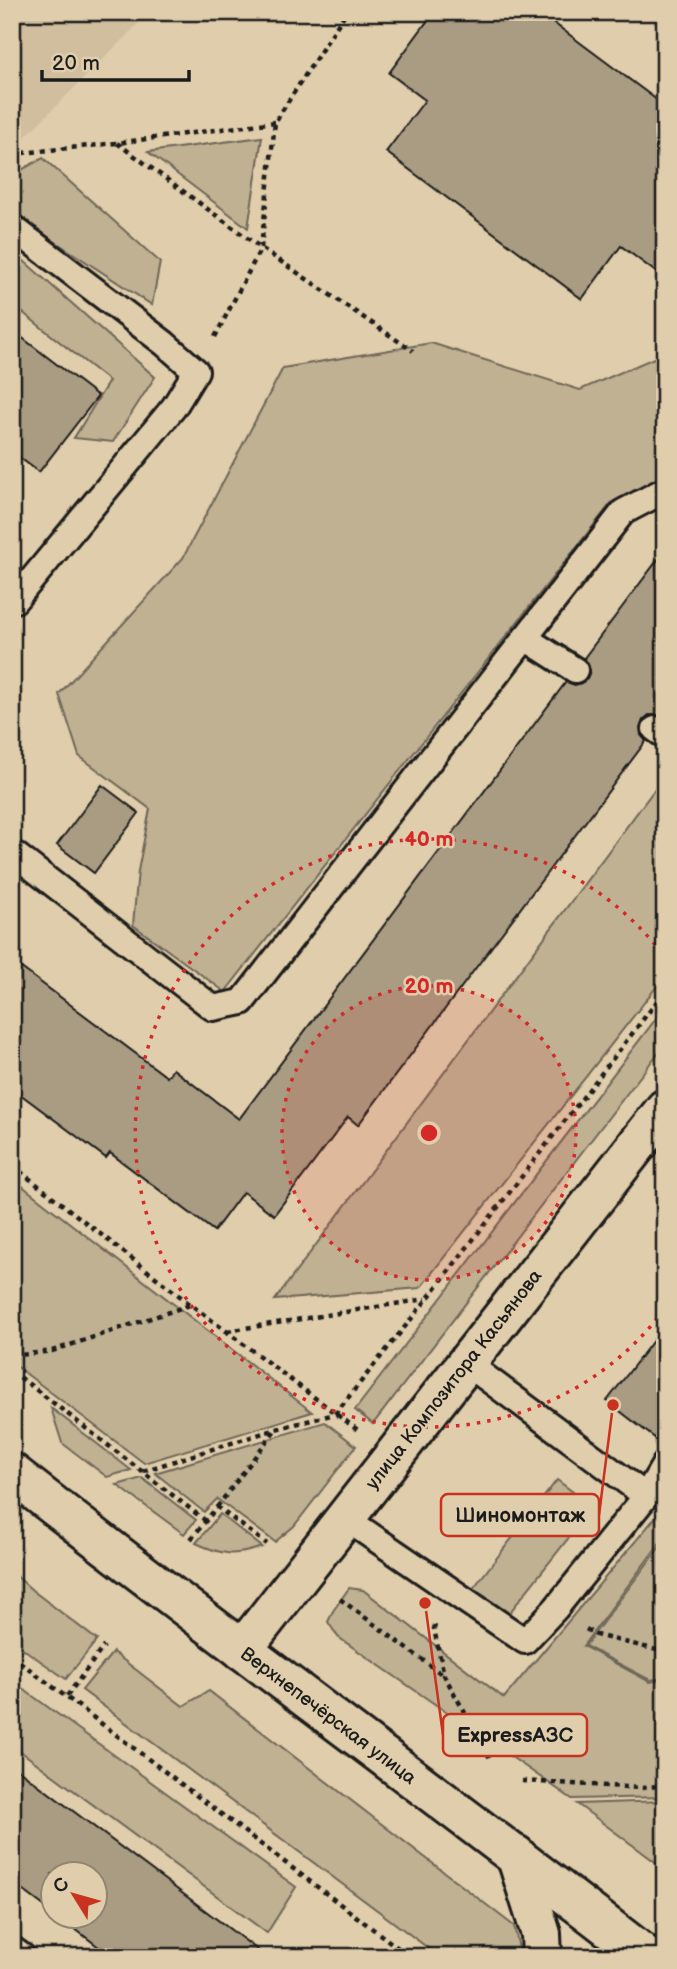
<svg xmlns="http://www.w3.org/2000/svg" width="677" height="1969" viewBox="0 0 677 1969" font-family="'Balsamiq Sans',sans-serif">
  <rect width="100%" height="100%" fill="#e0cdab"/>
  <filter id="ink" filterUnits="userSpaceOnUse"><feTurbulence type="fractalNoise" baseFrequency=".0143" numOctaves="2"/><feDisplacementMap in="SourceGraphic" scale="14" xChannelSelector="R" yChannelSelector="G"/><feConvolveMatrix kernelMatrix="1 2 1 2 8 2 1 2 1" color-interpolation-filters="sRGB"/></filter>
  <g filter="url(#ink)">
    <path fill="#d0be9f" d="M12,12H150L25,137L12,125Z"/>
    <g fill="#c0b193" stroke="#6e6658" stroke-width="2">
      <path d="M262,137L248,228L148,152Z"/>
      <path d="M43,158L160,262L152,305L36,229L16,254L155,377L113,442L74,438L109,381L12,304V175Z"/>
      <path d="M431,343L580,390L654,358L665,356V477L612,502L225,992L133,925L138,871L150,809L79,756L59,694L183,558L283,368Z"/>
      <path d="M660,782L665,786V976L420,1288L275,1300Z"/>
      <path d="M665,1007V1044L373,1424L355,1410Z"/>
      <path d="M12,1178L312,1412L144,1463L12,1363Z"/>
      <path d="M51,1408L131,1470L107,1477L62,1443Z"/>
      <path d="M325,1422L356,1446L294,1526L275,1542L217,1499L204,1512L155,1473Z"/>
      <path d="M142,1478L196,1520L184,1534L117,1485Z"/>
      <path d="M557,1480L593,1507L506,1617L472,1590Z"/>
      <path d="M665,1506V1536L583,1646L650,1682L665,1679V1797L572,1799L338,1637L328,1622L333,1611L349,1588L363,1590L504,1698Z"/>
      <path d="M220,1514L262,1547C234,1557 222,1555 196,1543Z"/>
      <path d="M665,1540V1678L650,1680L585,1646Z"/>
      <path d="M12,1572L32,1590L97,1640L66,1679L12,1641Z"/>
      <path d="M113,1652L183,1706L209,1691L514,1926L521,1957H440L82,1690Z"/>
      <path d="M12,1681L296,1887L267,1933L12,1745Z"/>
      <path d="M665,1801V1869L577,1804Z"/>
    </g>
    <g fill="#aa9c83" stroke="#1c1c1c" stroke-width="2">
      <path d="M434,12H539L665,106V279L621,246L582,299L386,152L425,100L389,73Z"/>
      <path d="M12,330L98,396L39,472L12,452Z"/>
      <path d="M665,550V716L649,715L643,720L640,728L641,735L646,741L358,1125L348,1117L274,1215L243,1192L214,1231L110,1153L106,1158L12,1088V961L167,1077L173,1069L239,1119L566,682L575,685L581,683L587,679L590,670L588,664L584,658Z"/>
      <path d="M102,785L139,813L94,873L57,845Z"/>
      <path d="M665,1325V1446L607,1401Z"/>
      <path d="M12,1765L267,1957H112L58,1916H94V1874H52V1912L12,1882Z"/>
    </g>
    <g fill="none" stroke-linecap="round" stroke-linejoin="round">
      <g stroke="#1c1c1c" stroke-width="30">
        <g id="lane">
          <path d="M12,227L164,343L196,371L174,407L15,600"/>
          <path d="M525,638L575,670"/>
          <path d="M655,729L665,736"/>
          <path d="M12,852L213,1008L242,1002L623,512L665,490"/>
          <path d="M465,1362L646,1496"/>
          <path d="M345,1518L525,1641L556,1608L646,1496L665,1464"/>
          <path d="M12,1949L23,1957"/>
        </g>
      </g>
      <g stroke="#1c1c1c" stroke-width="44">
        <g id="street">
          <path d="M242,1650L665,1109"/>
          <path d="M516,1855L541,1934L542,1957"/>
        </g>
      </g>
      <g stroke="#1c1c1c" stroke-width="44">
        <path id="secondary" d="M12,1473C221,1637 437,1794 647,1957"/>
      </g>
      <g stroke="#1c1c1c" stroke-width="4.5" stroke-dasharray="5 5" stroke-linecap="butt">
        <path d="M117,143L261,248L413,351"/>
        <path d="M12,154L117,143L275,122"/>
        <path d="M215,337L261,248L275,122L346,12"/>
        <path d="M12,1165L190,1304L359,1431"/>
        <path d="M227,1331L426,1299"/>
        <path d="M12,1356L52,1351L190,1305"/>
        <path d="M12,1371L206,1521"/>
        <path d="M143,1471L276,1429L335,1414L428,1298L665,991"/>
        <path d="M217,1507L276,1429"/>
        <path d="M191,1539L217,1507L267,1544"/>
        <path d="M340,1599L443,1675"/>
        <path d="M435,1625L434,1629L444,1675L490,1758"/>
        <path d="M586,1629L596,1635L665,1652"/>
        <path d="M12,1656L410,1957"/>
        <path d="M67,1696L104,1646"/>
        <path d="M522,1781L642,1788L665,1785"/>
      </g>
      <use href="#lane" stroke="#e0cdab" stroke-width="24"/>
      <use href="#street" stroke="#e0cdab" stroke-width="38"/>
      <use href="#secondary" stroke="#e0cdab" stroke-width="38"/>
    </g>
  </g>
  <circle cx="429" cy="1133" r="147" fill="#d62828" fill-opacity=".12"/>
  <g fill="none" stroke="#d62828" stroke-width="3.5" stroke-dasharray="3.5 7">
    <circle cx="429" cy="1133" r="147"/>
    <path d="M664 1310A294 294 0 1 1 664 956"/>
  </g>
  <g text-anchor="middle" stroke-width="5" stroke-linejoin="round" paint-order="stroke">
    <g font-size="19" fill="#1c1c1c" stroke="#e0cdab">
      <text transform="translate(453 1379) rotate(-52)" y="7">улица Композитора Касьянова</text>
      <text transform="translate(329 1715) rotate(37)" y="7">Верхнепечёрская улица</text>
    </g>
  </g>
  <circle cx="429" cy="1133" r="10" fill="#d62828" stroke="#e0cdab" stroke-width="3.5"/>
  <g font-size="21" text-anchor="middle" font-weight="bold" fill="#d62828" stroke="#e0cdab" stroke-width="5" stroke-linejoin="round" paint-order="stroke">
    <text x="429" y="846">40 m</text>
    <text x="429" y="993">20 m</text>
  </g>
  <path fill="none" stroke="#c8321e" stroke-width="2.5" d="M613 1405L599 1515M425 1603L443 1735"/>
  <g fill="#c8321e" stroke="#e0cdab" stroke-width="2.5">
    <circle cx="613" cy="1405" r="7"/>
    <circle cx="425" cy="1603" r="7"/>
  </g>
  <g fill="#e0cdab" stroke="#c8321e" stroke-width="2.5">
    <rect x="441" y="1494" width="158" height="42" rx="7"/>
    <rect x="443" y="1714" width="144" height="42" rx="7"/>
  </g>
  <g font-size="21" text-anchor="middle" font-weight="bold" fill="#1c1c1c">
    <text x="520" y="1522">Шиномонтаж</text>
    <text x="515" y="1742">ExpressАЗС</text>
  </g>
  <rect width="677" height="1969" fill="none" stroke="#e0cdab" stroke-width="42"/>
  <rect x="21" y="21" width="635" height="1927" fill="none" stroke="#1c1c1c" stroke-width="2.5" filter="url(#ink)"/>
  <g transform="translate(74 1895) rotate(307)"><circle r="33" fill="#e0cdab" stroke="#928672" stroke-width="2"/>
  <path d="M0-5L12 26L0 18L-12 26Z" fill="#c8321e"/>
  <text y="-10" font-size="19" font-weight="bold" text-anchor="middle" fill="#1c1c1c">С</text>
  </g>
  <path d="M42 70v10h147v-10" fill="none" stroke="#1c1c1c" stroke-width="3.5"/>
  <text x="52" y="70" font-size="21" fill="#1c1c1c" stroke="#e0cdab" stroke-width="5" paint-order="stroke">20 m</text>
</svg>
